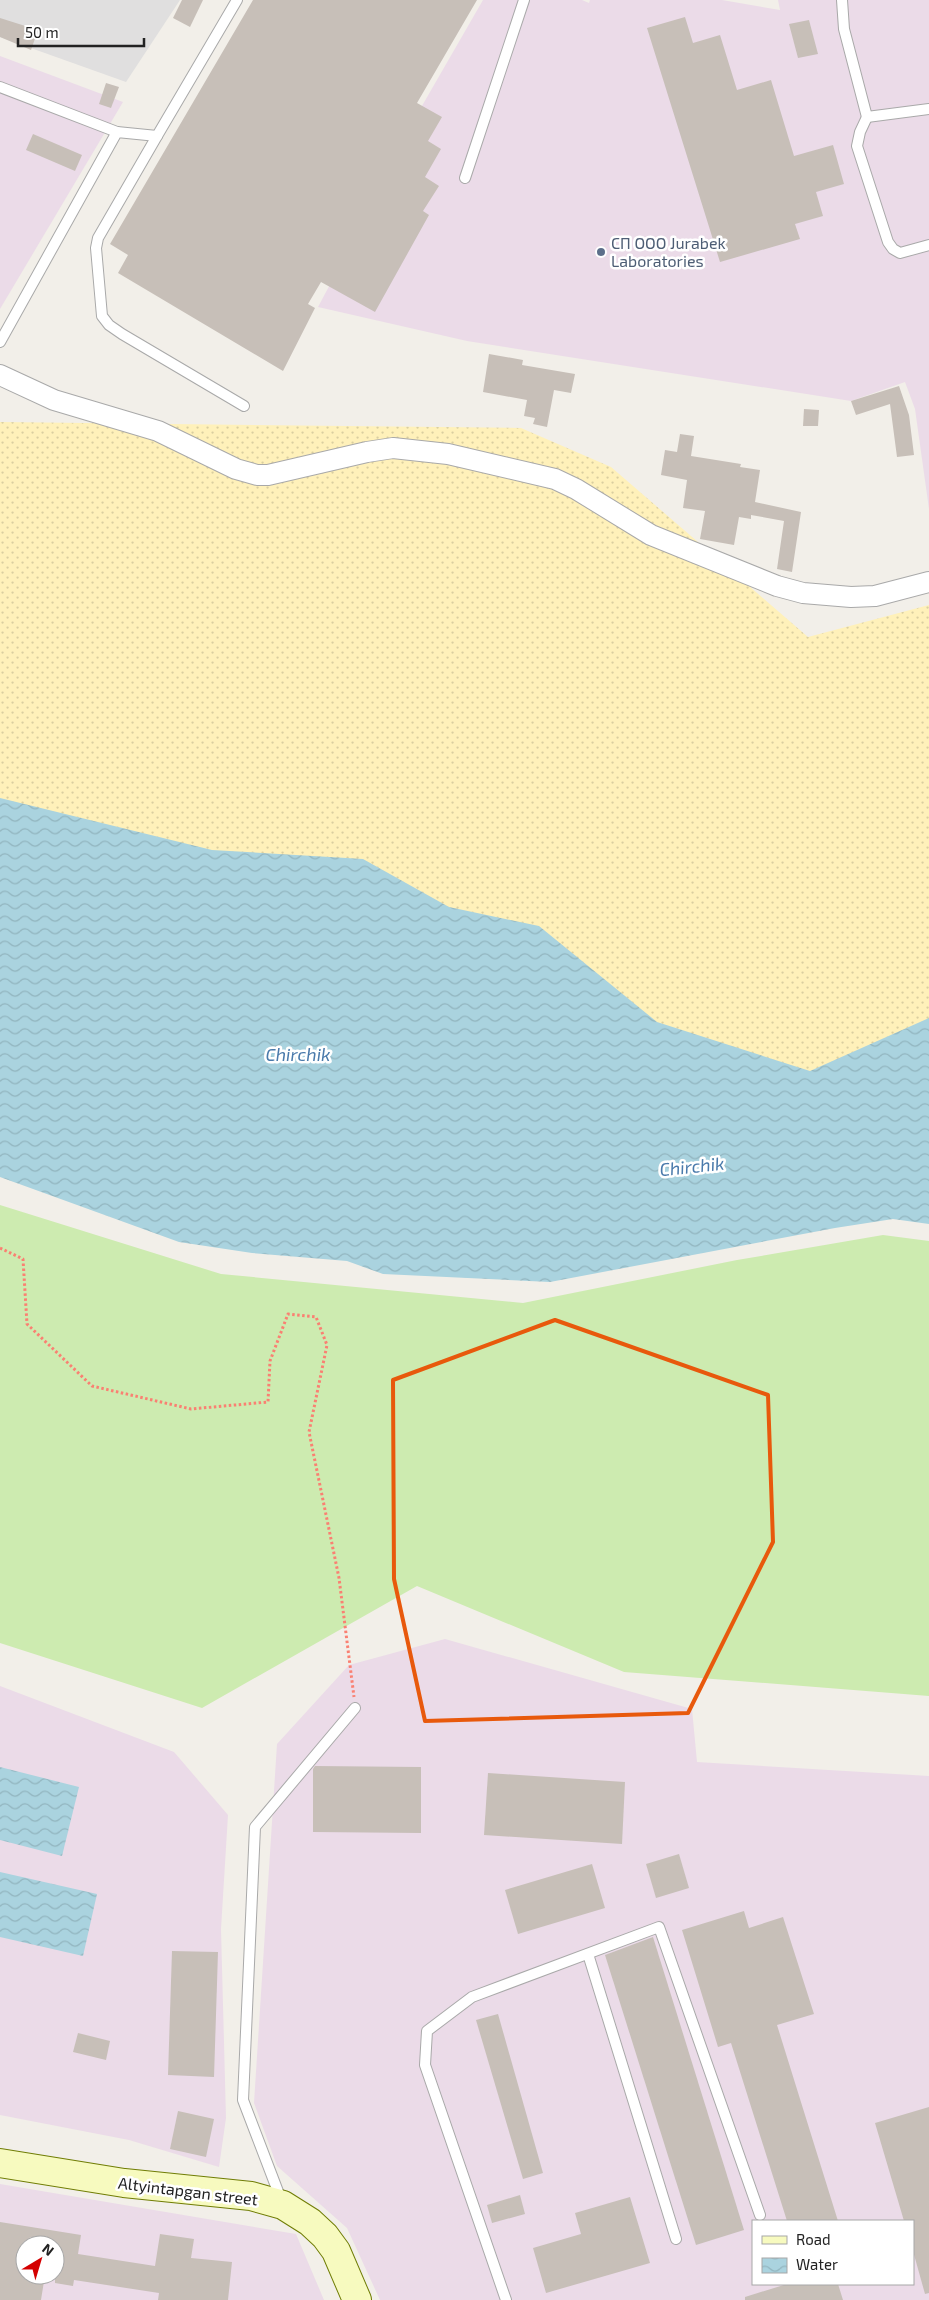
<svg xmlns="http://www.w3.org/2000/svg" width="929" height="2300" viewBox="0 0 929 2300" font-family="'Exo 2',sans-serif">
  <defs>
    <pattern id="sand-dots" width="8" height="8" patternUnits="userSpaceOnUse" patternTransform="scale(1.25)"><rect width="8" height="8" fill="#fff1ba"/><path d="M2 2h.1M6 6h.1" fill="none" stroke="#dacea0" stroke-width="1.8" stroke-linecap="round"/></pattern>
    <pattern id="water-waves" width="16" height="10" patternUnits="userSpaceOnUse" patternTransform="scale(1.25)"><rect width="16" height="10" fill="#aad3df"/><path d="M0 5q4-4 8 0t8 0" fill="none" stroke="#92b5bf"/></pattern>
  </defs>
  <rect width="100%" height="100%" fill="#f2efe9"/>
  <path fill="#e0dfdf" d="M0,0H180L126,82L0,37Z"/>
  <g fill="#ebdbe8" fill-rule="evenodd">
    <path d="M483,0H582L589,3L590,0H722L780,10L778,0H929V509L915,409L905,382L851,401L467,341L318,307L382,187L377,184Z"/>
    <path d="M0,56L123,102L0,309Z"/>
    <path d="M445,1639L692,1709L697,1762L929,1776V2300H380L347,2228L277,2166L254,2103L277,1744L349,1665ZM753,2221H913V2284H753Z"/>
    <path d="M0,1686L174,1752L228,1815L221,1929L226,2118L219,2167L129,2140L0,2115Z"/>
    <path d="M0,2184L296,2234L324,2300H0ZM25,2245H55V2275H25Z"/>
  </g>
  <path fill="#cdebb0" d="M0,1205L221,1274L523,1303L737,1260L883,1235L929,1241V1696L624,1672L417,1586L202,1708L0,1643Z"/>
  <path fill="url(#sand-dots)" d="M0,422L521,428L611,467L808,637L929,605V1042L798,1111L0,1082Z"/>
  <g fill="url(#water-waves)">
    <path d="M0,798L212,850L363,859L449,907L539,926L657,1022L810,1071L929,1018V1224L893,1219L835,1228L550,1282L383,1274L347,1261L252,1253L179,1242L0,1177Z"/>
    <path d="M0,1767L79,1787L62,1856L0,1840Z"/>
    <path d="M0,1872L97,1894L83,1956L0,1937Z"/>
  </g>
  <g fill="#c7bfb8">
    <path d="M182,0H203L190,27L173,18Z"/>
    <path d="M253,0H477L417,103L442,117L428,141L441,149L425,177L439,186L423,211L429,215L375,312L321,282L308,304L315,308L283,371L118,273L128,255L110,244Z"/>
    <path d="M685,17L693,43L720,35L737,90L771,80L794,156L833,145L844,184L816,192L823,216L795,224L800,239L720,262L647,28Z"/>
    <path d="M0,18L38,30L31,50L0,37Z"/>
    <path d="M809,20L818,54L798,58L789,24Z"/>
    <path d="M106,83L119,87L111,108L99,104Z"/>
    <path d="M33,134L82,155L75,171L26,150Z"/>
    <path d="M489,354L523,360L522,365L575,374L571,393L554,390L547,427L533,424L535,418L524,416L527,400L483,392Z"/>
    <path d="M899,386L909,415L914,455L897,457L890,404L856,415L851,401Z"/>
    <path d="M804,409L819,410L818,426H803Z"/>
    <path d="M680,434L694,436L691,456L741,464L740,467L760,470L755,502L801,512L792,572L777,569L784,521L751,515V519L739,517L734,545L700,539L705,511L683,508L687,480L661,475L665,450L677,452Z"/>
    <path d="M315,1766L421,1767V1833L313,1832V1769Z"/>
    <path d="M488,1773L625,1782L622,1844L484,1835Z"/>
    <path d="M679,1854L689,1888L656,1898L646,1864Z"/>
    <path d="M592,1864L605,1908L518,1934L505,1890Z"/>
    <path d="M744,1911L749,1928L783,1917L814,2014L777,2025L838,2221H787L731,2043L718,2047L682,1930Z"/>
    <path d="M653,1937L744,2230L696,2245L605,1955Z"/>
    <path d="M172,1951L218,1952L214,2077L168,2075Z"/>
    <path d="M498,2014L543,2173L523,2179L476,2020Z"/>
    <path d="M78,2033L110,2041L106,2060L73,2052Z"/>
    <path d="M929,2107V2293L925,2294L913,2251V2221H904L875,2123Z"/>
    <path d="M178,2111L214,2119L206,2157L170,2149Z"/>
    <path d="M520,2195L525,2214L492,2223L487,2205Z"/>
    <path d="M630,2197L650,2263L546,2293L533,2248L581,2234L575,2213Z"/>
    <path d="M0,2222L81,2235L78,2254L155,2266L160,2234L194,2239L191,2258L232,2262L228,2300H158L159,2293L74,2280L73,2286L55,2283V2245H25V2275H45L41,2300H0Z"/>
    <path d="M787,2284H838L843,2300H745V2297Z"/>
  </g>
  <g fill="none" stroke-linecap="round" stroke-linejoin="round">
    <g stroke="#a9a9a9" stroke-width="12">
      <g id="lane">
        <path d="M842,0L844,29L867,117L929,109"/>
        <path d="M0,87L117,132"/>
        <path d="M867,117L860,132L857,146L888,242L893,249L900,253L929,245"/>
        <path d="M157,136L98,238L96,248L102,316L109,325L122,334L244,406"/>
        <path d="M465,178L524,0"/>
        <path d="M0,342L117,132L157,136L237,0"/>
        <path d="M588,1954L676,2239"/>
        <path d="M282,2202L243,2100L255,1827L355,1708"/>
        <path d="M506,2300L425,2065L427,2031L472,1997L659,1927L760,2215"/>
      </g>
    </g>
    <g stroke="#a9a9a9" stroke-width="22">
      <path id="street" d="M0,375L54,400L158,431L236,469L257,475H268L367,452L393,448L448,454L555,479L576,489L651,535L777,586L803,593L851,597L875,596L929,582"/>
    </g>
    <g stroke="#707d05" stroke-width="30">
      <path id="secondary" d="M0,2163L124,2183L251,2196L283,2205L310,2222L325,2236L336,2251L357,2300"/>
    </g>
    <path stroke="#fa8072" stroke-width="3" stroke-dasharray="2.5 2.5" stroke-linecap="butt" d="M0,1248L23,1259L27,1324L92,1386L191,1409L268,1402L270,1361L288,1314L316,1317L327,1345L309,1432L339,1578L354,1697"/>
    <use href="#lane" stroke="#fff" stroke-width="10"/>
    <use href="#street" stroke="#fff" stroke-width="20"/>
    <use href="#secondary" stroke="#f7fabf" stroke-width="28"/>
  </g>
  <path fill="none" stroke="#e8590c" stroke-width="4" stroke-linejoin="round" d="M555,1320L768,1395L773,1542L688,1713L425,1721L394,1579L393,1380Z"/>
  <circle fill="#5c6f8a" stroke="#fff" stroke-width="2" cx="601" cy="252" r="5"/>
  <g text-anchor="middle" stroke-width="5" stroke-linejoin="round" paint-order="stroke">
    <g font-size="16" fill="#4e5e75" stroke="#fff" text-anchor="start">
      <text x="611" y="249">СП ООО Jurabek<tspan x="611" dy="18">Laboratories</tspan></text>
    </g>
    <g font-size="16" fill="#222" stroke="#fff">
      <text transform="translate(188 2191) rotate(7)" y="6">Altyintapgan street</text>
    </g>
    <g font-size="18" font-style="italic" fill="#4a7aab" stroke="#fff">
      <text x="298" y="1061">Chirchik</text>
      <text transform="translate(692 1167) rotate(-6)" y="6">Chirchik</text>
    </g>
  </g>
  <rect x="752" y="2220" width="162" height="65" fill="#ffffff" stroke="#a7a7a7"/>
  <rect x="762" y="2236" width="25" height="8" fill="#f7fabf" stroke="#a7a7a7"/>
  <text x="796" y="2245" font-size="15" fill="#222222">Road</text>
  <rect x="762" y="2258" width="25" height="15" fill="url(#water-waves)" stroke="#a7a7a7"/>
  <text x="796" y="2270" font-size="15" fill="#222222">Water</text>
  <g transform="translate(40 2260) rotate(38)"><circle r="24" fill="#ffffff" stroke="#a7a7a7"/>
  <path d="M0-4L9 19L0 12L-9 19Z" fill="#d40000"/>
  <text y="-8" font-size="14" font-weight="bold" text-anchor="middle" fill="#222222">N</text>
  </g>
  <path d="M18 38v8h126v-8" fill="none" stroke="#222222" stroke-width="2.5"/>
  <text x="25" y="38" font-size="15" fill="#222222" stroke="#ffffff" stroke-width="4" paint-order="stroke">50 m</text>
</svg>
